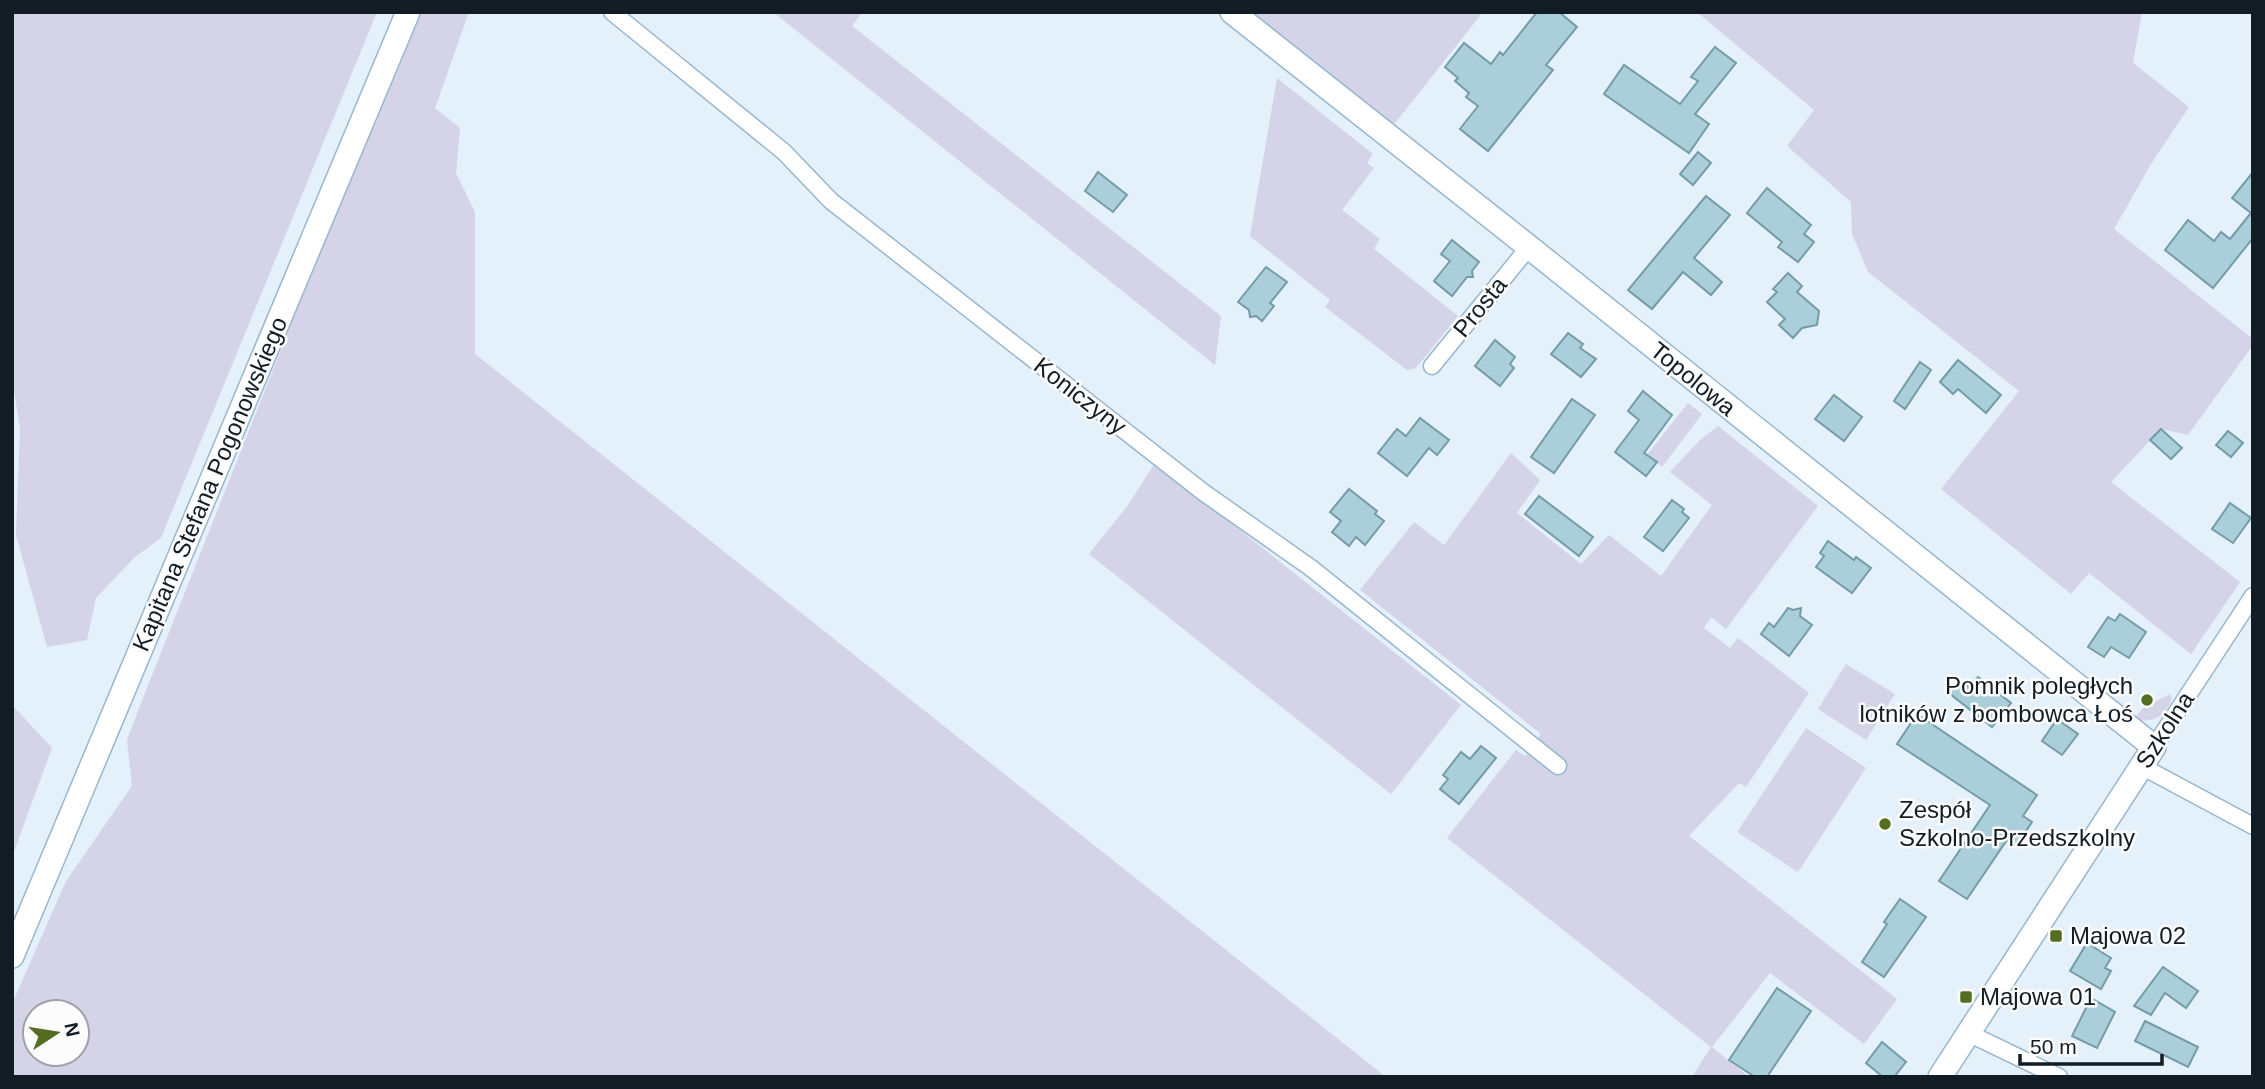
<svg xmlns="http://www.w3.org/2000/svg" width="2265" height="1089" viewBox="0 0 2265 1089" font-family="Helvetica,sans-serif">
  <rect width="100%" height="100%" fill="#e4f0fa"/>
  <g fill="#d4d3e8" fill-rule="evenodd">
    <path d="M12,12H377L161,538L135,557L96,598L87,640L47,647L16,535L20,428L12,378Z"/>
    <path d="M422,12H469L435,108L460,128L456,173L475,212V354L1386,1077H12V1004L66,881L132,786L127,740L143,698L309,279ZM35,1012H77V1054H35Z"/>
    <path d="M773,12H862L852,26L1221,316L1215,365Z"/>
    <path d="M1245,12H1483L1392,127Z"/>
    <path d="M1697,12H2142L2133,63L2189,107L2151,164L2114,229L2253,339V345L2188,435L2161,429L2111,482L2240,582L2191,654L2089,573L2071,594L1941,489L2019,391L1868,272L1852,234L1851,202L1787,146L1814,110Z"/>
    <path d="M1277,78L1373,154L1367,163L1374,168L1342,210L1380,239L1374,249L1458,316L1416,368L1407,370L1325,307L1330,300L1250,236Z"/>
    <path d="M1688,403L1702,414L1662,467L1647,455Z"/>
    <path d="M1718,426L1818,506L1726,629L1711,617L1704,628L1730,648L1738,638L1809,693L1746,787L1739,783L1689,836L1897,999L1864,1044L1770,973L1712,1047L1749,1077H1692L1711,1047L1447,838L1516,750L1525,756L1541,734L1360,590L1414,522L1444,545L1511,453L1540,480L1517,513L1581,564L1609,535L1661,576L1712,505L1670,472L1700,440Z"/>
    <path d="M1155,463L1461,705L1391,794L1089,554L1128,505Z"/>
    <path d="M1846,664L1895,694L1866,740L1818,709Z"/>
    <path d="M2170,694L2172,699C2165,716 2153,724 2134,719L2143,708Z"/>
    <path d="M12,705L52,748L12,857Z"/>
    <path d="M1806,728L1866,768L1798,872L1737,832Z"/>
  </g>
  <g fill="#aacfda" stroke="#749ca8" stroke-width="2">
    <path d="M1537,12H1559L1577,27L1546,65L1553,70L1488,151L1460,129L1478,106L1466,97L1469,93L1455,81L1458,78L1445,67L1464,43L1491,64L1500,52L1503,55Z"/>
    <path d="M1715,47L1736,63L1695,114L1709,124L1689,153L1604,94L1624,65L1680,104L1698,81L1691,77Z"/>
    <path d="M1698,152L1711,163L1693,185L1680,174Z"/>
    <path d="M1098,172L1127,195L1113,212L1085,191Z"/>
    <path d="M2253,172V238L2213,288L2165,250L2188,220L2214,241L2221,232L2230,239L2251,213L2232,198Z"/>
    <path d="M1767,188L1811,225L1804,234L1814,242L1798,262L1778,247L1782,242L1747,213Z"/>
    <path d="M1706,196L1730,215L1694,258L1722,282L1711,295L1683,272L1652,309L1628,290Z"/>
    <path d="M1452,240L1479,262L1472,271L1473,277H1467L1452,296L1434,281L1450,261L1441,254Z"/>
    <path d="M1266,267L1287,282L1270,303L1274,306L1262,321L1256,316L1250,317L1249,310L1238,302Z"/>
    <path d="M1788,273L1802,286L1797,292L1819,311L1817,325L1802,328L1793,338L1779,325L1785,319L1767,302L1777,292L1773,289Z"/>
    <path d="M1568,333L1583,344L1580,348L1596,359L1581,377L1551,354Z"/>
    <path d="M1495,340L1515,357L1510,364L1514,368L1500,386L1475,366Z"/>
    <path d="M1958,360L2001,395L1986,413L1958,389L1953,394L1940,382Z"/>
    <path d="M1920,362L1931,370L1905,409L1894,401Z"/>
    <path d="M1643,391L1672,415L1644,453L1657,462L1646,476L1615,452L1639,420L1628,411Z"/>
    <path d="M1834,395L1862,417L1844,441L1815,419Z"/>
    <path d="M1572,399L1595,415L1554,473L1531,457Z"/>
    <path d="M1420,418L1449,440L1437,455L1429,448L1407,476L1378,453L1397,429L1406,436Z"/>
    <path d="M2161,429L2182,448L2171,459L2150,440Z"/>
    <path d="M2228,431L2243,443L2231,457L2216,445Z"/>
    <path d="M1349,489L1377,511L1375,514L1384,521L1365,545L1356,537L1349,546L1332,532L1341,521L1330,512Z"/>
    <path d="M1539,496L1593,537L1579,556L1525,514Z"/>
    <path d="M1672,500L1684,509L1682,512L1689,518L1663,551L1644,537Z"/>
    <path d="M2230,503L2251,518L2233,543L2212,529Z"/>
    <path d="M1828,541L1854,560L1856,557L1871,568L1852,593L1816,567L1824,556L1820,553Z"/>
    <path d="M1788,608L1793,610L1801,608L1800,616L1812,625L1789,656L1761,634L1769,623L1774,627Z"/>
    <path d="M2120,614L2146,632L2129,658L2111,647L2104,657L2088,647L2108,617L2115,621Z"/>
    <path d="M1978,677L2011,703L1992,727L1949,693L1960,680L1969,687Z"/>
    <path d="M1917,714L2037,795L2023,816L2032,822L2016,846L2007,840L1967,899L1939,881L1990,805L1897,744Z"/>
    <path d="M2057,719L2078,734L2062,755L2042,741Z"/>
    <path d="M1481,746L1496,758L1459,804L1440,789L1448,779L1443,775L1461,752L1470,759Z"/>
    <path d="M1900,899L1926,917L1884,977L1862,962L1887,924L1884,922Z"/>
    <path d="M2087,943L2111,958L2105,968L2111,971L2101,989L2070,971Z"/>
    <path d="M2163,967L2198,991L2186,1008L2165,993L2151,1015L2134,1006Z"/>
    <path d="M1777,988L1811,1011L1767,1077H1755L1729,1060Z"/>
    <path d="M2091,998L2115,1012L2097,1048L2072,1036Z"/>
    <path d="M2145,1021L2198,1047L2188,1067L2135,1041Z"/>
    <path d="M1882,1042L1906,1062L1894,1077H1883L1866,1063Z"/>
  </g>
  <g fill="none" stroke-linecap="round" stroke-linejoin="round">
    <g stroke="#98b6cd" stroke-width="19">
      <g id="street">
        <path d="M612,12L784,152L831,201L1203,492L1311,568L1558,766"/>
        <path d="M1432,366L1529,247"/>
        <path d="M2154,747L2253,596"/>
        <path d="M2141,766L2253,826"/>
        <path d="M1968,1033L2059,1077"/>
      </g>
    </g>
    <g stroke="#98b6cd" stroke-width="26">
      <g id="secondary">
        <path d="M1232,12L1529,247L2154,747L1940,1077"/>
        <path d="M12,956L408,12"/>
      </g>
    </g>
    <use href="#street" stroke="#fff" stroke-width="16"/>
    <use href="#secondary" stroke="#fff" stroke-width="23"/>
  </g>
  <g fill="#546e21" stroke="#fcfcfc" stroke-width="2.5">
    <circle cx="2147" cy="700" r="7"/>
    <circle cx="1885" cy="824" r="7"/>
    <rect x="2049" y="929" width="14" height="14" rx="3.5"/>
    <rect x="1959" y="990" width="14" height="14" rx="3.5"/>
  </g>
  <g text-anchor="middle" stroke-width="5" stroke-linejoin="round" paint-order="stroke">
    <g font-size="24" fill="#111c25" stroke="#fcfcfc">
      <text transform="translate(1480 307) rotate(-51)" y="8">Prosta</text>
      <text transform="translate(1693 379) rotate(39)" y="8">Topolowa</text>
      <text transform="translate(1080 396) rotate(38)" y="8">Koniczyny</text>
      <text transform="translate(210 484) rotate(-67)" y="8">Kapitana Stefana Pogonowskiego</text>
      <text transform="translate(2165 730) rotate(-57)" y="8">Szkolna</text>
    </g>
    <g font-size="24" fill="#111c25" stroke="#fcfcfc" text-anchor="start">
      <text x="2133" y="694" text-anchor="end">Pomnik poległych<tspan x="2133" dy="28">lotników z bombowca Łoś</tspan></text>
      <text x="1899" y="818">Zespół<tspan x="1899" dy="28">Szkolno-Przedszkolny</tspan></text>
      <text x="2070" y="944">Majowa 02</text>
      <text x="1980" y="1005">Majowa 01</text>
    </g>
  </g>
  <rect width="2265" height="1089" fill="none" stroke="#111c25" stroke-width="28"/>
  <g transform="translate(56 1033) rotate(78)"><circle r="33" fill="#fcfcfc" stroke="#9ea2a6" stroke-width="2"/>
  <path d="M0-5L12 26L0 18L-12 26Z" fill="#546e21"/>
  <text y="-10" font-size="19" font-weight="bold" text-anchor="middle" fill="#111c25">N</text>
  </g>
  <path d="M2020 1054v10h142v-10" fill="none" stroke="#111c25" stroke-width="3.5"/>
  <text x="2030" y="1054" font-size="21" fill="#111c25" stroke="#fcfcfc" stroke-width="5" paint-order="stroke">50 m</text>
</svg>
